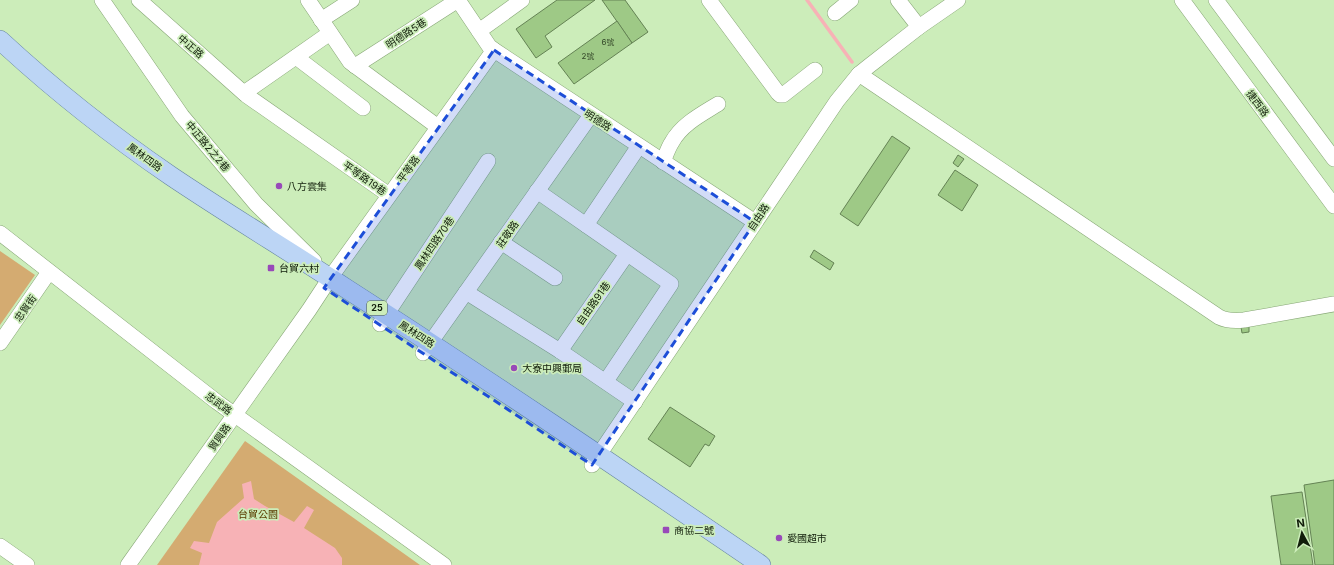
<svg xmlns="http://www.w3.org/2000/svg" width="1334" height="565" viewBox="0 0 1334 565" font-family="Inter,'Noto Sans TC',sans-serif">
  <rect width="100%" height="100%" fill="#ccedba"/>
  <g fill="#d4ab71">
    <path d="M0,251L35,275L0,325Z"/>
    <path d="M245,441L420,565H157Z"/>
  </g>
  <path fill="#f7b2b6" d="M251,481L254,499L265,506L294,522L307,506L314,510L304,528L335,548L342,558V565H199L202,553L190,548L194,541L209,543L217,522L244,498L242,484Z"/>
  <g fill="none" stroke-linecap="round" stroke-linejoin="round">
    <path stroke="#f7b2b6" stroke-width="3.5" d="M807,0L852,62"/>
  </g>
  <g fill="#9ec986" stroke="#648254">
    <path d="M557,0H595L545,36L552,47L536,58L516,29Z"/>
    <path d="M602,0H625L648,32L632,43Z"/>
    <path d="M617,21L632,43L574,84L558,63Z"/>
    <path d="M892,136L910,148L858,226L840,214Z"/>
    <path d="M958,155L964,159L958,167L953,163Z"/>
    <path d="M955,170L978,185L962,211L938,195Z"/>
    <path d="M814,250L834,263L830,270L810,257Z"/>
    <path d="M1249,326V332L1242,333L1241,327Z"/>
    <path d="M670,407L715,436L709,446L705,444L690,467L648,439Z"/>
    <path d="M1334,480V565H1315L1304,485Z"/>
    <path d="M1302,492L1313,565H1281L1271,496Z"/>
  </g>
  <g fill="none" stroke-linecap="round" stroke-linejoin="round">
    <g stroke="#87a676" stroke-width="16">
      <g id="minor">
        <path d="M102,0L182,116L256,204L314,261"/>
        <path d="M139,0L246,95L389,195"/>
        <path d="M308,0L350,62L438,127"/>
        <path d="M458,0L489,46L494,50L755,222"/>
        <path d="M709,0L778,93L780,95H783L815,70"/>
        <path d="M898,0L919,27"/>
        <path d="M1182,0L1334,206"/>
        <path d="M1216,0L1334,159"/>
        <path d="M835,13L851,0"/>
        <path d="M321,20L352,0"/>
        <path d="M479,31L522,0"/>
        <path d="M296,57L363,108"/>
        <path d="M355,66L458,0"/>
        <path d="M859,74L1219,317C1227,321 1235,321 1244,320L1334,304"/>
        <path d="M244,93L330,33"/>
        <path d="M663,162C666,155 668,148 672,142C682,124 702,114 718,104"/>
        <path d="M537,191L671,284L606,381"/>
        <path d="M586,225L639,146"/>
        <path d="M0,233L217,402L444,565"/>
        <path d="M501,242L555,278"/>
        <path d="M466,292L560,351L635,402"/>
        <path d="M380,324L488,161"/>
        <path d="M0,343L49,272"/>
        <path d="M560,351L627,254"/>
        <path d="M423,353L591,115"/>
        <path d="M592,465L837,101L859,74L869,66L919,27L958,0"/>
        <path d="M0,546L27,565"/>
        <path d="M128,565L309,310L330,278L494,50"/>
      </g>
    </g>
    <g stroke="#63829f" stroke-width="20">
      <path id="major" d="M0,40C54,90 111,135 171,176C229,215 289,251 347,289C487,379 624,472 761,565"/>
    </g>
    <use href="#minor" stroke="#fff" stroke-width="15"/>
    <use href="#major" stroke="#bcd5f5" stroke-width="19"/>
  </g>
  <path fill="#1d4ed8" fill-opacity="0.2" stroke="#1d4ed8" stroke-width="3" stroke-dasharray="8 5" stroke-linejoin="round" d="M494,50L755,222L592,465L324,288Z"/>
  <g fill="#9849b9" stroke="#ccedba" stroke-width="1.5">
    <circle cx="279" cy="186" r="4"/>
    <rect x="267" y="264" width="8" height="8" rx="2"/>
    <circle cx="514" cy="368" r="4"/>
    <rect x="662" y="526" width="8" height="8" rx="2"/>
    <circle cx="779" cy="538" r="4"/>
  </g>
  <g text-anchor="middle" stroke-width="3.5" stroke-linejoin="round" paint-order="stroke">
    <g font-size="8" fill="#344829">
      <text x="608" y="45">6號</text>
      <text x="588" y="59">2號</text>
    </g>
    <rect fill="#ccedba" stroke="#495b3f" stroke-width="1" x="367" y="301" width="20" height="14" rx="3"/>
    <g font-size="9" font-weight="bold" fill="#111d0a">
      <text x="377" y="311">25</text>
    </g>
    <g font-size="10" fill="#111d0a" stroke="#ccedba">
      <text transform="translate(406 33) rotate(-33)" y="4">明德路5巷</text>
      <text transform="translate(191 46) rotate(41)" y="4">中正路</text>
      <text transform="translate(1258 103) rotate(53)" y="4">捷西路</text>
      <text transform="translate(598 120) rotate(33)" y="4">明德路</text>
      <text transform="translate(208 146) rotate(50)" y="4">中正路2之2巷</text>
      <text transform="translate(145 157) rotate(36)" y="4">鳳林四路</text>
      <text transform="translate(408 169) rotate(-54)" y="4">平等路</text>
      <text transform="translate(365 178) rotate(35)" y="4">平等路19巷</text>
      <text transform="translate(758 217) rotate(-56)" y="4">自由路</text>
      <text transform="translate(507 234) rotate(-55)" y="4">莊敬路</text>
      <text transform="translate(434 243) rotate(-56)" y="4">鳳林四路70巷</text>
      <text transform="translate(593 303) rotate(-55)" y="4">自由路91巷</text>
      <text transform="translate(25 308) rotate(-55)" y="4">忠貿街</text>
      <text transform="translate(417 334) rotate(33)" y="4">鳳林四路</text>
      <text transform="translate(219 403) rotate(37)" y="4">忠武路</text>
      <text transform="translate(219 437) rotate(-55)" y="4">貿興路</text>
    </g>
    <g font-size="10" fill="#111d0a" stroke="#ccedba" text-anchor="start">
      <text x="287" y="190">八方雲集</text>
      <text x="279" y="272">台貿六村</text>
      <text x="522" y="372">大寮中興郵局</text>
      <text x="674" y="534">商協二號</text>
      <text x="787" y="542">愛國超市</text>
    </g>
    <g font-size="10" fill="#5a3b01" stroke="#ccedba">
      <text x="258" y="518">台貿公園</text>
    </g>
  </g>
  <g transform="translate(1302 533) rotate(353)" stroke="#ccedba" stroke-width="3" paint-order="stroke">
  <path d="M0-3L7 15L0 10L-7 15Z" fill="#111d0a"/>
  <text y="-6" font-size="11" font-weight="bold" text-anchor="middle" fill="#111d0a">N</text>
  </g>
</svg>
